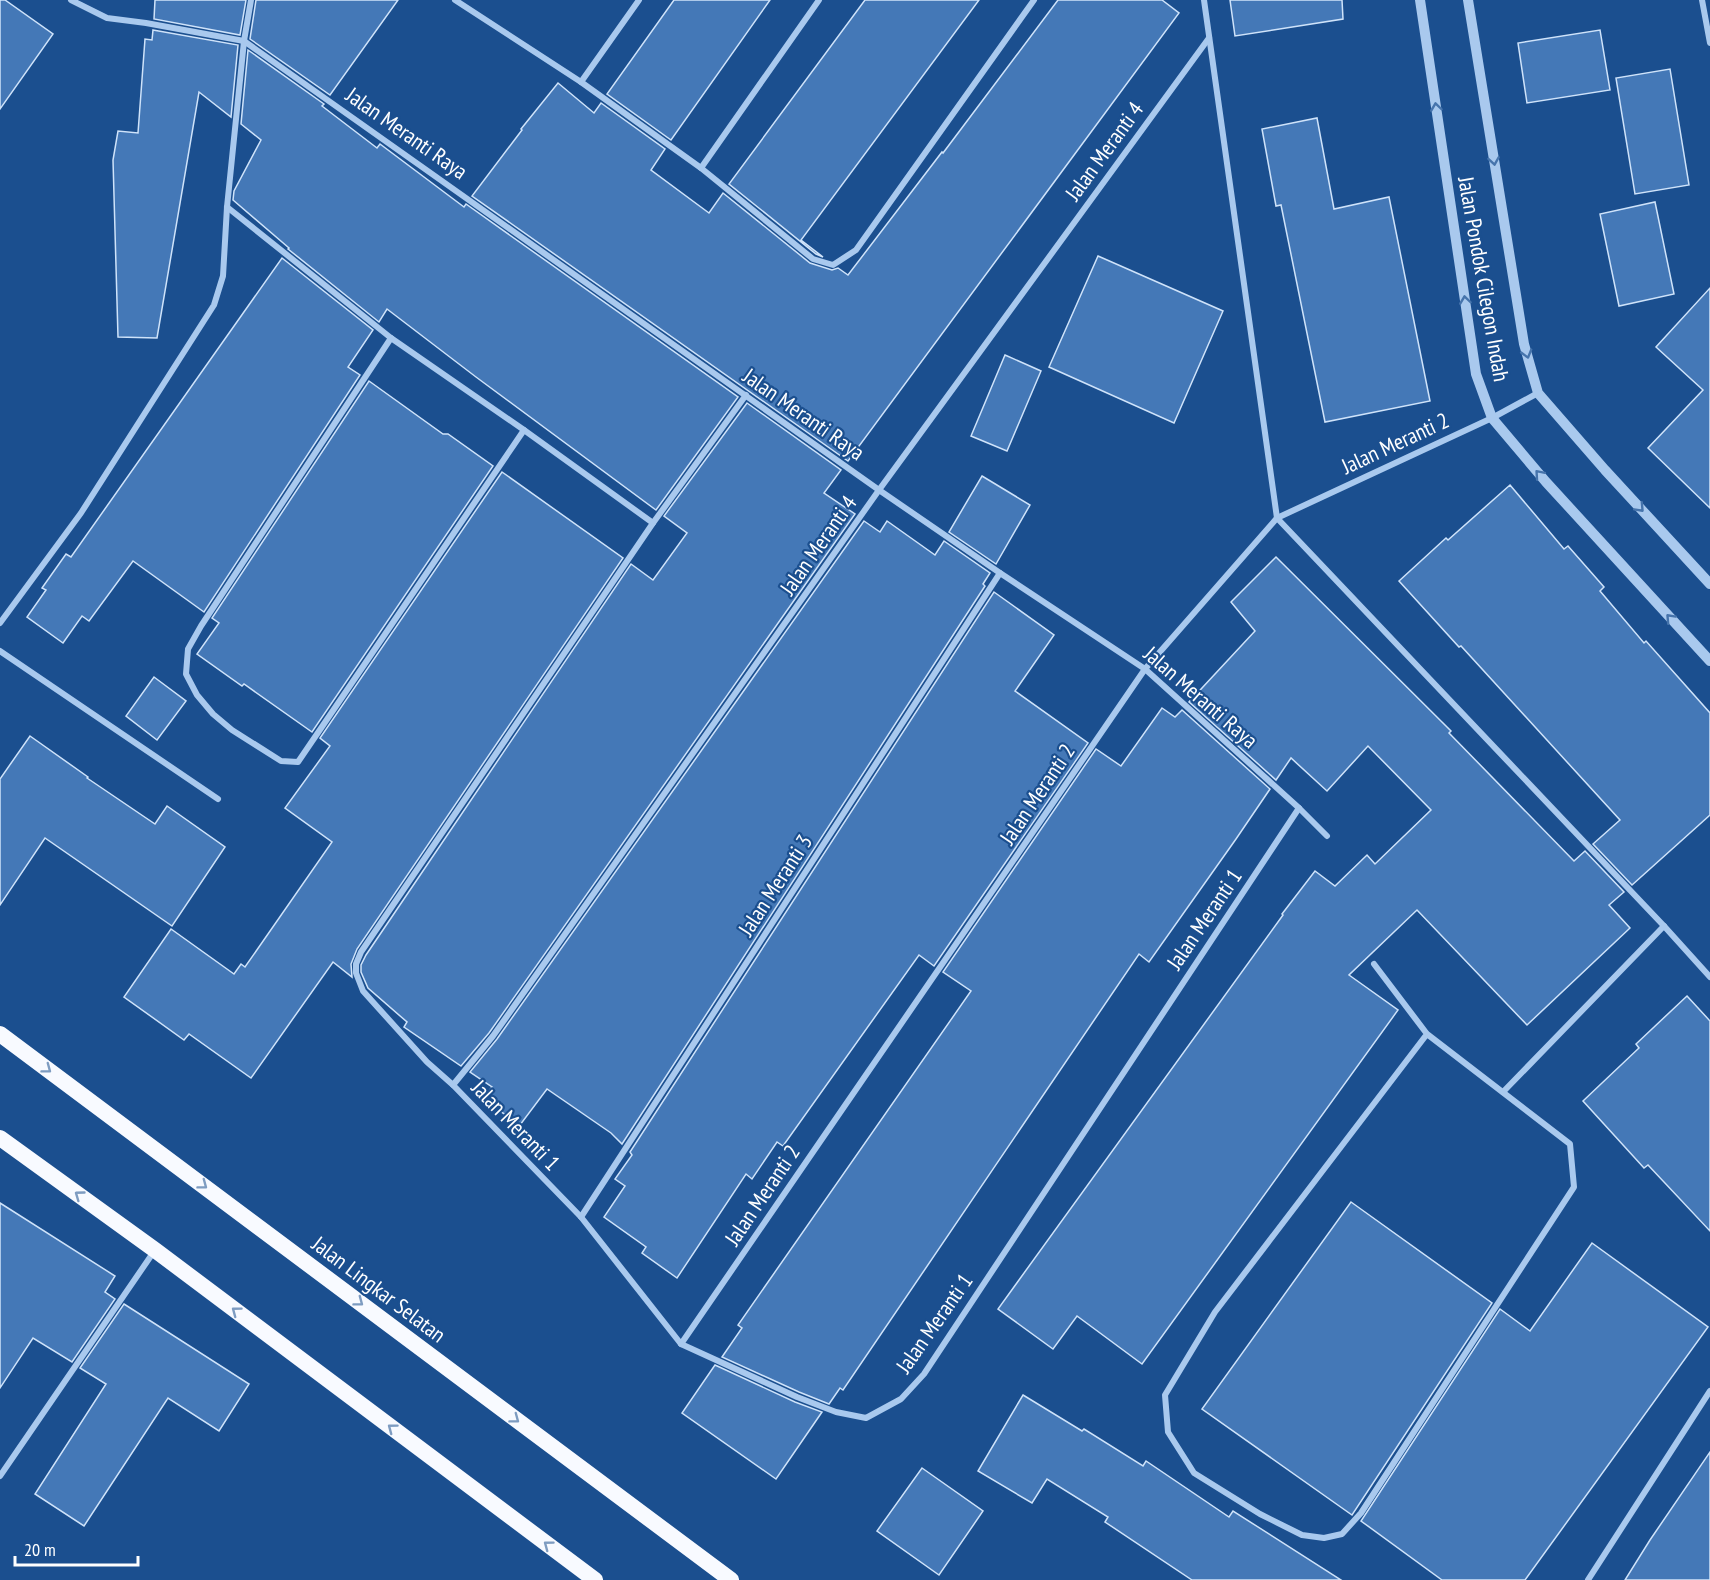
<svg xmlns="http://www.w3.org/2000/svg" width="1710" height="1580" viewBox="0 0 1710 1580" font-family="'PT Sans Narrow',sans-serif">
  <rect width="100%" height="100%" fill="#1b4f8f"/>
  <g fill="#4478b7" stroke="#cfe3fa" stroke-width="1.5">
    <path d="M0,0H5L53,34L0,109Z"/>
    <path d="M155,0H246L240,35L154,19Z"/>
    <path d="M256,0H398L330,95L250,39Z"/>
    <path d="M674,0H770L671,140L607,94Z"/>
    <path d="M865,0H979L801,240L823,257L816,254L729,184Z"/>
    <path d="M1058,0H1162L1179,13L848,461L472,196L522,130L521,129L558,83L594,113L601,103L665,149L651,170L709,213L723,193L810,263L832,270L838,268L848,275L942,152L943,153Z"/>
    <path d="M1230,0H1342L1343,19L1235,36Z"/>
    <path d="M153,30L238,45L231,117L199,92L157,338L118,337L113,160L118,131L138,133L145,39L152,40Z"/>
    <path d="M1600,30L1610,90L1527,103L1518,43Z"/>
    <path d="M248,50L324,104L322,106L377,148L380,144L464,207L466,204L738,397L656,510L476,377L387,309L379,322L288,249L289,248L233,200L234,191L261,140L241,124Z"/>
    <path d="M1670,69L1689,185L1635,194L1616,78Z"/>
    <path d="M1317,118L1334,209L1389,197L1430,401L1325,422L1281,205L1276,206L1262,129Z"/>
    <path d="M1655,202L1674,294L1619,306L1600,214Z"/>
    <path d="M1098,256L1223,311L1174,423L1049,367Z"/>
    <path d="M282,258L373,330L348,367L360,375L204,612L133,561L89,621L82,616L63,643L27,617L46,590L42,588L66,554L71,557Z"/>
    <path d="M1710,288V508L1648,448L1703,390L1656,347Z"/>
    <path d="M1005,355L1041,371L1007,451L971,436Z"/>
    <path d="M369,381L443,434H448L493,466L312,732L244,684L242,686L197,654L219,623L212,618Z"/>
    <path d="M747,403L841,470L824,493L855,514L489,1033L461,1066L404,1027L407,1022L368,988L361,972V965L366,955L631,564L653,580L687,533L664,516Z"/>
    <path d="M502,472L623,558L357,949L351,964L352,977L333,962L251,1078L189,1034L184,1040L124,997L171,929L234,974L241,964L245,967L332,842L285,808L330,746L320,738Z"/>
    <path d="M982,476L1030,505L996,564L949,532Z"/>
    <path d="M1510,485L1564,549L1568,546L1604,587L1600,591L1644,643L1646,641L1710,713V815L1632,885L1593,844L1620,820L1461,646L1459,647L1399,581L1446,538L1448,540Z"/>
    <path d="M864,521L880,532L887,521L935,555L944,541L990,573L983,584L985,586L622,1144L611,1133L547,1089L520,1125L483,1099L492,1087L470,1072L497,1039Z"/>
    <path d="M1276,557L1451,731L1449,733L1574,861L1585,851L1624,892L1609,905L1630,928L1527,1025L1417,910L1349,975L1398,1010L1142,1364L1077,1316L1053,1349L998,1309L1283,915L1282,914L1315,871L1335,886L1367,855L1375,864L1431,810L1368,746L1327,791L1291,758L1276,780L1189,702L1255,631L1231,602Z"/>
    <path d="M994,592L1054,635L1015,691L1088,743L934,966L919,955L783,1146L777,1142L752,1179L746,1174L677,1278L642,1253L646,1247L604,1217L625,1186L615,1179L632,1155L630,1152Z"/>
    <path d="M154,677L186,701L157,740L126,716Z"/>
    <path d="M1162,708L1175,717L1182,710L1270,789L1236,839L1149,962L1139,954L843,1390L840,1388L829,1404L799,1392L722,1357L742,1328L738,1325L971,991L943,972L1096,749L1121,766Z"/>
    <path d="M30,736L88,777L87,778L155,824L167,806L225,847L172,926L45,838L0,905V779Z"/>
    <path d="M1687,996L1710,1021V1231L1648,1165L1644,1168L1583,1101L1639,1048L1636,1044Z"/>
    <path d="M1351,1202L1492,1303L1352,1515L1202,1409Z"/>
    <path d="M0,1203L115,1276L105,1292L115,1299L72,1362L33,1338L0,1388Z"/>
    <path d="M1592,1243L1708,1327L1525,1580H1442L1361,1521L1500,1309L1530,1331Z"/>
    <path d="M124,1304L249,1384L219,1431L168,1398L84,1526L35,1494L106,1384L80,1368Z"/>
    <path d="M715,1365L795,1402L822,1412L776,1479L682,1413Z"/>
    <path d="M1023,1395L1082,1431L1084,1429L1143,1466L1146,1461L1229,1517L1233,1511L1341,1580H1192L1105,1522L1108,1517L1047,1479L1032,1503L978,1471Z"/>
    <path d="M1710,1452V1580H1625L1650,1540Z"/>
    <path d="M922,1468L983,1511L939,1575L877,1531Z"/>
  </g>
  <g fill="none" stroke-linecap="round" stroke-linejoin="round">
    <g stroke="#a9c9ee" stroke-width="6">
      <path d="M71,0L107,18L146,23L244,41L879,490L1000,573L1145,669L1299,808L1327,836"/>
      <path d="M455,0L581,82L701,168L813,259L833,265L856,250L1034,0"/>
      <path d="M1204,0L1277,518L1664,926L1710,977"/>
      <path d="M1702,0L1710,43"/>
      <path d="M581,82L639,0"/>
      <path d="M701,168L819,0"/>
      <path d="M227,207L391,338L524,430L653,523"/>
      <path d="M391,338L201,626L188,649L186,674L197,695L213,714L232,730L281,761L298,762L524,430"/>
      <path d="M746,395L653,523L361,952L356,964V973L363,991L427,1062L453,1085L493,1036L879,490L1209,38"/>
      <path d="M0,623L81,513L214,305L223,276L227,207L244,41L251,0"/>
      <path d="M0,651L218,799"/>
      <path d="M1374,964L1427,1034L1570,1144L1574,1187L1361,1513L1342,1534L1324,1538L1302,1535L1260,1514L1194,1473L1168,1432L1165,1395L1215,1312L1427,1034"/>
      <path d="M453,1085L581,1217L681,1344L797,1397L836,1412L866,1418L901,1399L924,1374L1299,808"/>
      <path d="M1503,1092L1664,926"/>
      <path d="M581,1217L1000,573"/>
      <path d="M681,1344L1145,669L1277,518L1492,418L1538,393"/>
      <path d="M0,1476L155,1250"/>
      <path d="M1588,1580L1710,1391"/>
    </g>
    <g stroke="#a9c9ee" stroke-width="10">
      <path d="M1420,0L1476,374L1492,418L1546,482L1710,661"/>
      <path d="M1468,0L1524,344L1538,393L1605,470L1710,584"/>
    </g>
    <g stroke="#f8faff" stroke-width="16">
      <path d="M0,1034L731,1580"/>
      <path d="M0,1138L155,1250L595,1580"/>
    </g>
  </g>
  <defs><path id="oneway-chevron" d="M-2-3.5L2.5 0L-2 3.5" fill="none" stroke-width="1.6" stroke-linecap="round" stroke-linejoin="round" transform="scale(1.5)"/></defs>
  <g stroke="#4674ac">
    <use href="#oneway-chevron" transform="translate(1436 107) rotate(-98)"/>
    <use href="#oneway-chevron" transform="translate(1494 161) rotate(81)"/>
    <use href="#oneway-chevron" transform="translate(1465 300) rotate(-98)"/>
    <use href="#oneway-chevron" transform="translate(1527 354) rotate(74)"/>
    <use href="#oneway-chevron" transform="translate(1539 474) rotate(-131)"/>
    <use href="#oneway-chevron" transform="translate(1640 508) rotate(47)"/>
    <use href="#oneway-chevron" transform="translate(1670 618) rotate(-133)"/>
  </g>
  <g stroke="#7e9cc1">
    <use href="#oneway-chevron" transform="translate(47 1069) rotate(37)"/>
    <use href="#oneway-chevron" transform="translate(203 1185) rotate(37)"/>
    <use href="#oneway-chevron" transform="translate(79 1195) rotate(-144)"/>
    <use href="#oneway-chevron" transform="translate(359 1302) rotate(37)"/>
    <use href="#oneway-chevron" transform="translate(236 1311) rotate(-143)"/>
    <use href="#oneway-chevron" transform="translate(515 1419) rotate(37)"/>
    <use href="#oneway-chevron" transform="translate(392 1428) rotate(-143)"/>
    <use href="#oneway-chevron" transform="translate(548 1545) rotate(-143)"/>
  </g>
  <g text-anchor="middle" stroke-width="4.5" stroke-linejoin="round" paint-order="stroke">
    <g font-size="22" fill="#fff" stroke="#1b4f8f">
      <text transform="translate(407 133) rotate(35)" y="8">Jalan Meranti Raya</text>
      <text transform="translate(1104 151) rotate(-54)" y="8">Jalan Meranti 4</text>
      <text transform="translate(1484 279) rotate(80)" y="8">Jalan Pondok Cilegon Indah</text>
      <text transform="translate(804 414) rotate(35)" y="8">Jalan Meranti Raya</text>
      <text transform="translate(1395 443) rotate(-25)" y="8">Jalan Meranti 2</text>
      <text transform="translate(818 545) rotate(-55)" y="8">Jalan Meranti 4</text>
      <text transform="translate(1201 697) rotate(41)" y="8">Jalan Meranti Raya</text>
      <text transform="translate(1037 794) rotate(-56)" y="8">Jalan Meranti 2</text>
      <text transform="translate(775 885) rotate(-57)" y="8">Jalan Meranti 3</text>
      <text transform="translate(1204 919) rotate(-56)" y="8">Jalan Meranti 1</text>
      <text transform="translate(516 1125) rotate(46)" y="8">Jalan Meranti 1</text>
      <text transform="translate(762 1195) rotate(-56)" y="8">Jalan Meranti 2</text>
      <text transform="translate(379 1289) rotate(37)" y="8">Jalan Lingkar Selatan</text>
      <text transform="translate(934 1323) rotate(-55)" y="8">Jalan Meranti 1</text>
    </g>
  </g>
  <path d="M15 1556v9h123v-9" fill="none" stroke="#ffffff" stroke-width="3"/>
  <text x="24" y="1556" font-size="18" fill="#ffffff" stroke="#1b4f8f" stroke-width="4.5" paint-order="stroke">20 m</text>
</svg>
